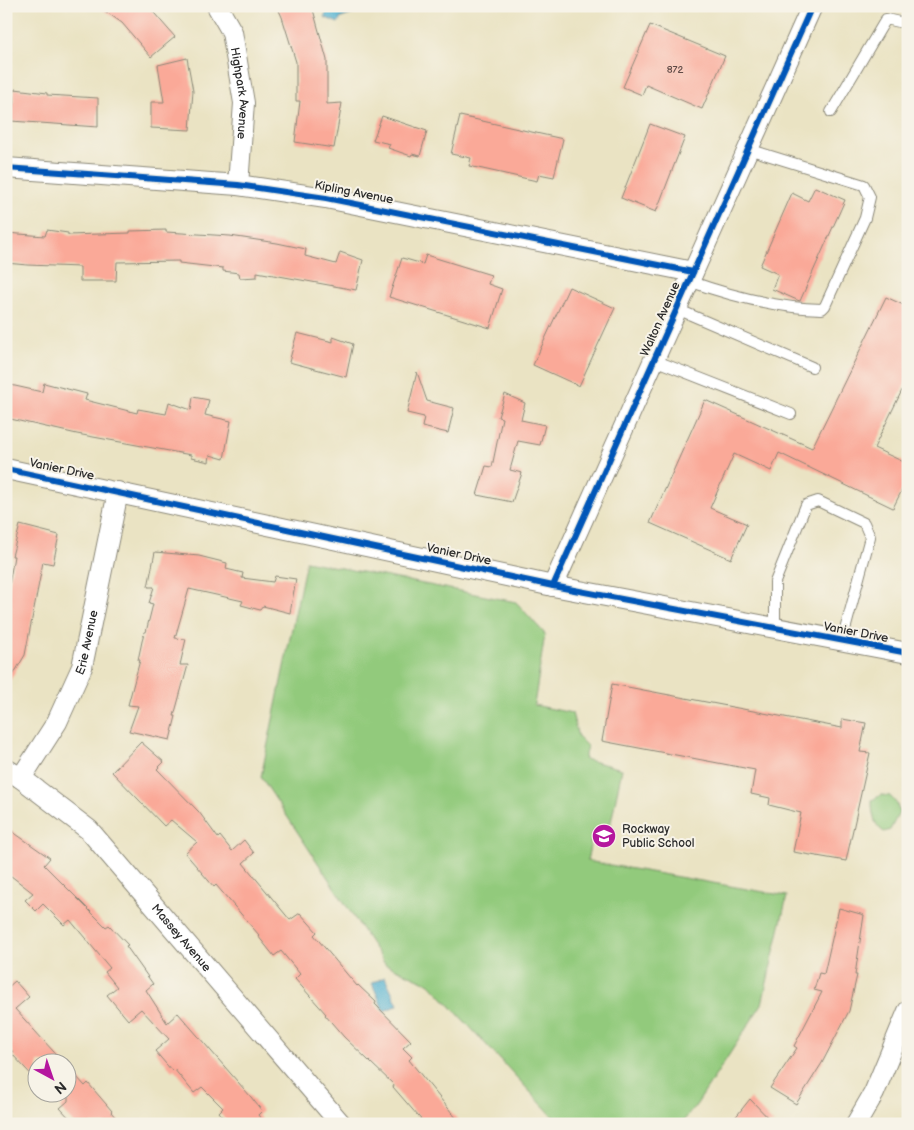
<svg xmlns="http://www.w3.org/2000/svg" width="914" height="1130" viewBox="0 0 914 1130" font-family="'Balsamiq Sans',sans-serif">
  <rect width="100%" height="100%" fill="#f7f3e8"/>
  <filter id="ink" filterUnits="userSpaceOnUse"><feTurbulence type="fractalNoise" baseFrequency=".02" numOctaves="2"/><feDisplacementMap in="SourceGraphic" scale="10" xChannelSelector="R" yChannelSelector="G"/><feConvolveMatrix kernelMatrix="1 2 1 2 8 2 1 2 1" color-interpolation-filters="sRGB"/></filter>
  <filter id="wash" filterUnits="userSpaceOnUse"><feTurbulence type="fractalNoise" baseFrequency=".0096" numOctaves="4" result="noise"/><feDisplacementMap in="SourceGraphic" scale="20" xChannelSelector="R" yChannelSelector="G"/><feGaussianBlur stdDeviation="1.12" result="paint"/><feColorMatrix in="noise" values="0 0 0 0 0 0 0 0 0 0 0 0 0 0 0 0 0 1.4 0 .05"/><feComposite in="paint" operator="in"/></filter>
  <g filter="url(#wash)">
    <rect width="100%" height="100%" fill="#eae3c3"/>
    <g fill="#92ca7c" stroke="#5e7a54">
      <path d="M306,561L516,602L545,634L534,705L572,713L578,737L587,746L584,759L622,769L609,832L593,831L587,861L787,896L762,1004L697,1104L681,1124H560L430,984L385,964L261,777Z"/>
      <path d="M881,795L890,796L897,804L899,813L890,830L884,832C873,825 872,812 872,800Z"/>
    </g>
    <g fill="#51b1d0" stroke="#3e6e7e">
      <path d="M330,6H359L361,11L341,18L338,23L324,17Z"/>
      <path d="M385,977L398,1005L384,1011L372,983Z"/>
    </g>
    <g id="blocks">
      <g fill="#faa998">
        <path d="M98,6H148L175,37L151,57L122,23Z"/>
        <path d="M277,6H312L327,60V104L342,103L334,148L295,142L300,101H296V62L282,17Z"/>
        <path d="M650,25L725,56L702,109L646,85L642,95L623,87Z"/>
        <path d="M187,58L193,91L190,130L151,128V102H164L158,65Z"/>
        <path d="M15,89L47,93V95L98,98V127L11,121Z"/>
        <path d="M382,116L427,131L420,156L412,154L411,156L388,148L390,144L373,140Z"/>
        <path d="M460,116L563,139L554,177L539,174L537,181L469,166L471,158L451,154Z"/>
        <path d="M650,124L685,137L656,212L621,198Z"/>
        <path d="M815,187L845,200L800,301L797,300L772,289L778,274L760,266L792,193L808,201Z"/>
        <path d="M47,230L68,233V235L130,233V231L166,230V232L230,236L277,243L306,249L305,256L336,264L340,252L363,260L356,290L257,272V277L240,278L239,273L223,271V268L179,263V261L117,262L116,281H80V267L27,265L6,263V233L45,236Z"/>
        <path d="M426,255L491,275L488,284L502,289L490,328L389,297L402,258L423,264Z"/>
        <path d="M569,287L615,308L579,386L533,365Z"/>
        <path d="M886,297L908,307V378L874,448L908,464V478L893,508L779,453L771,471L734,454L710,508L747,524L731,559L650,523L705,400L812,448Z"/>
        <path d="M297,333L333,342V337L353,344L346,377L289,362Z"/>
        <path d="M417,372L427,401L454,408L448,433L422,427L424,417L407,413Z"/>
        <path d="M44,383L87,394L85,400L137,413L138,409L166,414L169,402L191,410L193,397L209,400L205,415L231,421L224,459L210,455L209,462L191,458V455L77,434L6,418V384L42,392Z"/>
        <path d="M505,394L525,403L521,420L545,425L540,445L518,441L510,470L522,473L512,502L477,495L486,466L492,467L502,418L498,417Z"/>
        <path d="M20,525L59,535L53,564L43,562L25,655L6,687V618L10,603L6,602L14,556H12Z"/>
        <path d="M155,552L199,556L227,563L226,569L243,573L242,578L273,582L275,576L296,579L290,613L263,606L260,610L241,605L243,601L189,589L175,638L186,639L180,665H188L174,716H176L170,740L129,731L138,706L128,705L140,660H138L144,632H146L153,604L149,603L154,587H148Z"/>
        <path d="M612,684L842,728V719L866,723L860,752L870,753L846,861L793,852L801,813L769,805L770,798L751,794L755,770L602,741Z"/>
        <path d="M141,742L164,762L157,769L199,812L218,838L220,836L232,851L244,840L254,853L243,863L290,920L300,913L317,932L314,935L357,986L358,985L376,1002L375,1004L411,1041L403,1048L412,1057L409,1060L461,1124H425L393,1087L394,1085L344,1037L325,1015L326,1014L295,979L300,974L281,951L274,956L258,936L259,935L216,885L214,887L185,853L197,842L171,820L164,826L112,772Z"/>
        <path d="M6,827L50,858L44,865L106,927L109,925L128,945L126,946L153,984L146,990L167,1023L178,1013L251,1097L262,1111L258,1115L265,1124H229L219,1112L223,1108L202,1087L194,1093L174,1069L172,1071L155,1051L169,1039L141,1009L128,1020L107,995L117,987L105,972L110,968L70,920L64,925L43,904L36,911L25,900L33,893L6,872Z"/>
        <path d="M839,908L864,915L855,975H857L849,1011L822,1063L796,1104L770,1088L797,1048L794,1046L822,992L814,990L819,973L824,974Z"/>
        <path d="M15,981L29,997L15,1009L63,1062H38V1082L12,1054L13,1052L6,1044V989Z"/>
        <path d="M68,1067L85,1086L88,1083L112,1111L111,1112L121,1124H75L60,1108L68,1101Z"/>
        <path d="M750,1099L774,1124H730Z"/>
      </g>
    </g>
  </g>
  <g filter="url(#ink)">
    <use href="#blocks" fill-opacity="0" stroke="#8a8777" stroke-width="1"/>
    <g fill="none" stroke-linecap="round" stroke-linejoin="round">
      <g stroke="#8a8777" stroke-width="12">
        <g id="lane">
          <path d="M831,112L886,19L908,24"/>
          <path d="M689,281C731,296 777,308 822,309L825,306L865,218L870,197L864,185L748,149"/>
          <path d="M677,309L812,367"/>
          <path d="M654,360L791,414"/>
          <path d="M775,628V582L806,505L818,501L864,523L870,537L842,641"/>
        </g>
      </g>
      <g stroke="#8a8777" stroke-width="22">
        <g id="street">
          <path id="s1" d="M217,6L232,32L244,103L238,185"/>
          <path d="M6,168L238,185L326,198L693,272"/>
          <path d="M6,469L553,586L908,653"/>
          <path d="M553,586L812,6"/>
          <path id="s2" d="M6,769L21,778L89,830L341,1124"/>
          <path id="s3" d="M21,778L57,722L82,667L118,492"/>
          <path d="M856,1124L874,1093L908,1011"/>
        </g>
      </g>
      <use href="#lane" stroke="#fff" stroke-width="10"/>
      <use href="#street" stroke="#fff" stroke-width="20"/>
      <g stroke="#f7f3e8" stroke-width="9">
        <g id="cycleway">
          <path d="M6,168L238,185L326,198L693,272"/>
          <path d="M6,469L553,586L908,653"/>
          <path d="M553,586L812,6"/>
        </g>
      </g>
      <use href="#cycleway" stroke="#0057b8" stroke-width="6"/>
    </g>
  </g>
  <defs>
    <g id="school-disc" transform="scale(1.25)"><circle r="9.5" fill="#b5179e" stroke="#f7f3e8"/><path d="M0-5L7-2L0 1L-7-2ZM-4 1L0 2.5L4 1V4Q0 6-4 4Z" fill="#fff"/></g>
  </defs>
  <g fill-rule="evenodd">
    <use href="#school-disc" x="604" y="836"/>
  </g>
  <g text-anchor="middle" stroke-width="4" stroke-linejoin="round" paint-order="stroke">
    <g font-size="10" fill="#5f4a46">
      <text x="675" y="73">872</text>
    </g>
    <g font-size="12" fill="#2b2b2b" stroke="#f7f3e8">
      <text dy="4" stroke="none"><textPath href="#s1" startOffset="92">Highpark Avenue</textPath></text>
      <text transform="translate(354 192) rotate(11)" y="4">Kipling Avenue</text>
      <text transform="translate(660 319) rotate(-66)" y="4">Walton Avenue</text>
      <text transform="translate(62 469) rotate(12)" y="4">Vanier Drive</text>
      <text transform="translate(459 554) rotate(12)" y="4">Vanier Drive</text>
      <text transform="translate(856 632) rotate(11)" y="4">Vanier Drive</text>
      <text dy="4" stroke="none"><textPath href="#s3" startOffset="152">Erie Avenue</textPath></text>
      <text dy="4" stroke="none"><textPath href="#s2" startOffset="245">Massey Avenue</textPath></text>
    </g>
    <g font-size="12" fill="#2b2b2b" stroke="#f7f3e8" text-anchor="start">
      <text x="622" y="833">Rockway<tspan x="622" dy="14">Public School</tspan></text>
    </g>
  </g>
  <rect width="914" height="1130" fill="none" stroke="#f7f3e8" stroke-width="25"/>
  <g transform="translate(52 1078) rotate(140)"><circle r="24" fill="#f7f3e8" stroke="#a5a39c"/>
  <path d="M0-4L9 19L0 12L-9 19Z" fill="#b5179e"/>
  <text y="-8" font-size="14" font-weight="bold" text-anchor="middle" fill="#2b2b2b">N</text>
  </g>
</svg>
